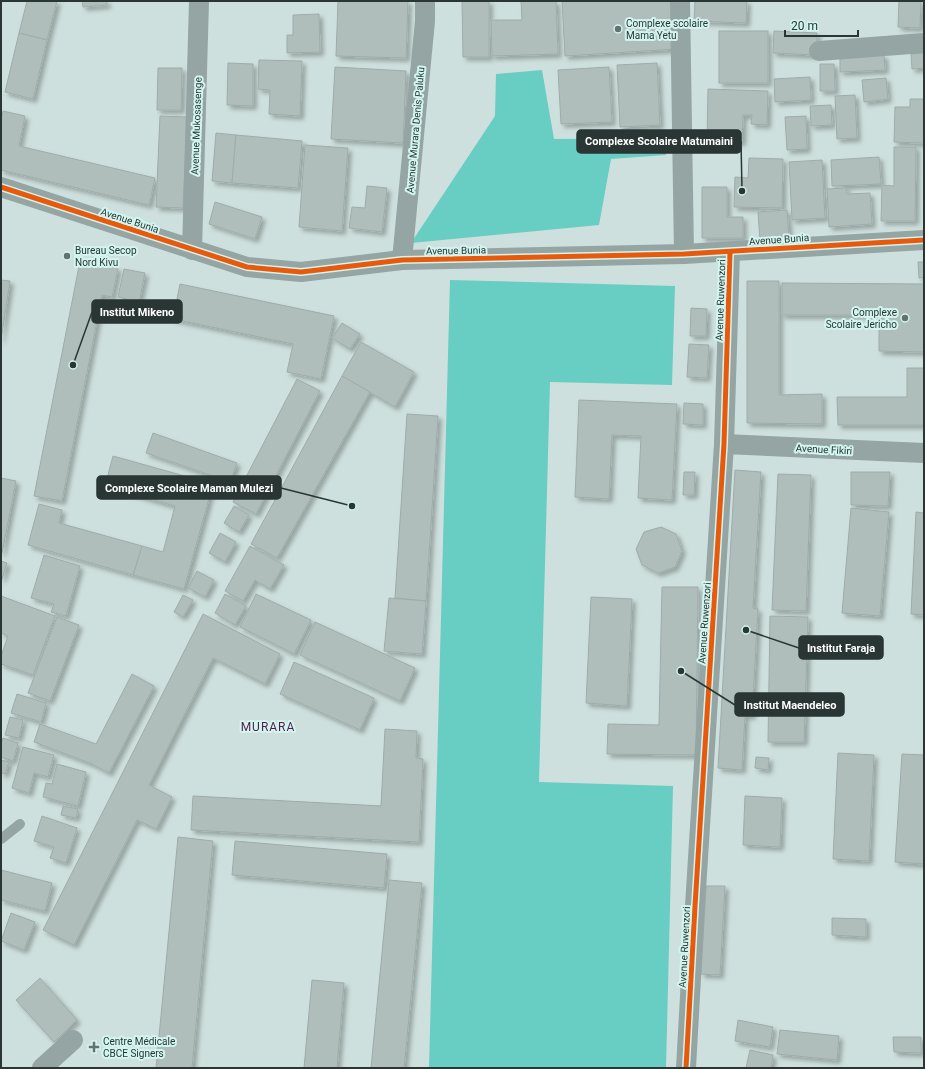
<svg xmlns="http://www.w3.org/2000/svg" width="925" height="1069" viewBox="0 0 925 1069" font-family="Roboto,sans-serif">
  <defs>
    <filter id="shadow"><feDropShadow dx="3.5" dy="3.5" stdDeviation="2" flood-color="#0004"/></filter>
  </defs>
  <rect width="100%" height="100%" fill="#cee0dd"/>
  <g fill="#68cdc2">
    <path d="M542,70L554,139L666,138V155L611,159L599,225L411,243L495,116L496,74Z"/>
    <path d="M450,280L675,286L672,385L550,382L539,782L673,786L666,1068H429Z"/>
  </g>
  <g fill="#afbdbb" stroke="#9eacaa" filter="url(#shadow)">
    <path d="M27,1H57L47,40L19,33Z"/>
    <path d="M82,1H107V5L83,7Z"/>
    <path d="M338,1H408L406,58L336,56Z"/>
    <path d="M462,1H489V57H463Z"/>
    <path d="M521,1H556L558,54L492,56L491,20H522Z"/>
    <path d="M562,1H673L676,49L565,56Z"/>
    <path d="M695,1H747L746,23L694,21Z"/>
    <path d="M899,1H921L920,28L898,27Z"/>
    <path d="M319,14L320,52L287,53V35H293V15Z"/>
    <rect x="719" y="31" width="49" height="52"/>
    <path d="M774,31L817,33L816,55L773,53Z"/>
    <path d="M19,33L47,40L33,99L5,92Z"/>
    <path d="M924,53V68L912,69L911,54Z"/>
    <path d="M884,55L885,70L840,72V56Z"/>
    <path d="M259,60L302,61L300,116L269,114L270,90L258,89Z"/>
    <path d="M228,63L253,64V106L227,105Z"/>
    <path d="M657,63L660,125L620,127L617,65Z"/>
    <path d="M820,64H834L835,91H820Z"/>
    <path d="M335,67L406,71L403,143L331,139Z"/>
    <path d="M609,67L612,122L561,124L558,70Z"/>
    <path d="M158,68H182L181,110H157Z"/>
    <path d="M810,77L811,100L775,102L774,79Z"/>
    <path d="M886,78L888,99L864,102L862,80Z"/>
    <path d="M708,89L768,91L767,125L751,124L752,115H743L742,142H707Z"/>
    <path d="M855,95L857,138L837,139L835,96Z"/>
    <path d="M910,99H924V143L894,142L895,107H910Z"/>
    <path d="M831,105L832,125L811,126L810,106Z"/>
    <path d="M3,111L25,116L19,146L155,178L149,205L1,170V120Z"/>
    <path d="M160,116L187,117L183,208L156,207Z"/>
    <path d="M806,116L807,149L787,150L785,117Z"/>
    <path d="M216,133L236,135L232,183L212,181Z"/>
    <path d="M236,135L302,141L298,188L232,183Z"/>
    <path d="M305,145L348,148L342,231L299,227Z"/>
    <path d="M894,147H916L915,221H881L882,185L894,186Z"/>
    <path d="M879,157L881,184L832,186L831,160Z"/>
    <path d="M749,158L783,159L782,208L734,207L735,177L748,178Z"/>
    <path d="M822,160L825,218L792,220L789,162Z"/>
    <path d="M367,186L387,188L382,232L349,228L352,207L365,208Z"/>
    <path d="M702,187H727V217H743V238H702Z"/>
    <path d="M846,188L847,194L870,193L872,224L829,227L827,189Z"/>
    <path d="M215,202L262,217L255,239L209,224Z"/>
    <path d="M787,210L789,238L760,240L758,212Z"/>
    <path d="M80,261L118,268L112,297L102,295L62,501L34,496Z"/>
    <path d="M918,262H924V277L919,278Z"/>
    <path d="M124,269L145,273L139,302L118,297Z"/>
    <path d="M1,280L10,281L1,340Z"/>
    <path d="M747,281H779V395L822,394V424L747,423Z"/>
    <path d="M782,283L924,284V352L879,351V315H782Z"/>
    <path d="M180,284L334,316L321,379L287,372L293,344L173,319Z"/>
    <path d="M691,308L707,309L706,336H690Z"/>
    <path d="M342,323L360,334L350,349L332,338Z"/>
    <path d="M361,342L414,372L395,407L342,376Z"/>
    <path d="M689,344L709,345L707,378L687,377Z"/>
    <path d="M907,368H924V425H838L837,397H907Z"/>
    <path d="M342,376L370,392L277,558L251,544Z"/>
    <path d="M297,379L320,391L256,514L233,502Z"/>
    <path d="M579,400L677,404L672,500L638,498L641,436L612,435L609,499L575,497Z"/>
    <path d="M684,403L703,404V425L683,424Z"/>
    <path d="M407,414L438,416L426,601L395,598Z"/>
    <path d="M153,433L237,463L230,482L146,453Z"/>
    <path d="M113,456L213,484L184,589L133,575L142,546L163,552L175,506L105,486Z"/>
    <path d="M735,470L761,472L753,608L758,609L752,716L745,715L742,770L718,768Z"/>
    <path d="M684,472H695L694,495H683Z"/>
    <path d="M851,472H890L888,506L851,505Z"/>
    <path d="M778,474L811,475L806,611L772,610Z"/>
    <path d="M1,478L16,481L2,553H1Z"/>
    <path d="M39,504L62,510L59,523L142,546L133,575L28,545Z"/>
    <path d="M234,506L249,515L239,532L224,523Z"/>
    <path d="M851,508L889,512L880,616L842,613Z"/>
    <path d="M916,512L924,513V615L911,614Z"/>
    <path d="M661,527L676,534L682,551L675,567L658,573L642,565L636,549L644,532Z"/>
    <path d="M220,533L236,542L225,562L209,553Z"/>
    <path d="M250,546L284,565L270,589L255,580L243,601L225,591Z"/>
    <path d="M44,555L80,566L66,616L51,612L54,604L31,598Z"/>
    <path d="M1,561L7,563L2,579H1Z"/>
    <path d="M197,571L214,580L205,597L188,588Z"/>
    <path d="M662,587H698L696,755L607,754L608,724L659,725Z"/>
    <path d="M225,594L246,606L235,625L215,613Z"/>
    <path d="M256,594L311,620L294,654L240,627Z"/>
    <path d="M183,595L193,600L183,617L174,612Z"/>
    <path d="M1,596L55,616L33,675L1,664V656L8,636L1,633Z"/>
    <path d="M591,597L632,599L627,706L586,703Z"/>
    <path d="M389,598L426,601L422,654L384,651Z"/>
    <path d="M203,614L280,654L265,684L213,658L149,785L172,797L156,829L137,820L74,945L43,930Z"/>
    <path d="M770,616L808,617L804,742H768Z"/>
    <path d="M57,617L79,625L50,701L28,693Z"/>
    <path d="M315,622L415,668L400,701L300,655Z"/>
    <path d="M294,662L374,698L360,730L280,694Z"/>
    <path d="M132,674L154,686L109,773L92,764L34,742L40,724L96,744Z"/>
    <path d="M17,694L46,703L41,722L11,713Z"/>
    <path d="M10,717L23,720L19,738L5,735Z"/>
    <path d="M385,729L417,731L416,758L423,759L419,842L191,830L193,796L381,806Z"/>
    <path d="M3,738L18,743L13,761L1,757V744Z"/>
    <path d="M23,747L54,755L48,777L34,773L29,793L12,788Z"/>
    <path d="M838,753L874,755L869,861L833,859Z"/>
    <path d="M902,754L924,755V864L895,862Z"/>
    <path d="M756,757L769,758L768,770L755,768Z"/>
    <path d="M1,760L9,762L5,774L1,773Z"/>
    <path d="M57,764L86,772L78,806L43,797L46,783L52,784Z"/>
    <path d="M745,796L782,798L780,847L743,845Z"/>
    <path d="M63,806L78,809L76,818L61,815Z"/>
    <path d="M42,816L77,828L66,863L50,858L54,847L34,841Z"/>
    <path d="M178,837L213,841L192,1068H156Z"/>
    <path d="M235,841L387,854L384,888L232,875Z"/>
    <path d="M1,870L52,883L45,911L1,900Z"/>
    <path d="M389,880L422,883L404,1068H371Z"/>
    <path d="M706,886H725L720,975L701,974Z"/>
    <path d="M11,913L35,922L24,950L1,941Z"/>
    <path d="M832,918L866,919V937L832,935Z"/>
    <path d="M40,978L77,1020L54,1042L16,1000Z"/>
    <path d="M312,980L344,983L337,1068H304Z"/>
    <path d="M738,1020L773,1027L770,1047L735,1041Z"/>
    <path d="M780,1030L839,1036L837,1060L777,1054Z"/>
    <path d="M893,1037H921V1053L894,1052Z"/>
    <path d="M750,1050L773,1055L771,1068H746Z"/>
  </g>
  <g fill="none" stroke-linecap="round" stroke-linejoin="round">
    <path stroke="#94a5a3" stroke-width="10" d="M1,839L20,824"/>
    <g stroke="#94a5a3" stroke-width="20">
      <path d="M680,1L684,254"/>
      <path d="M819,51L924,43"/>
      <path d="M1,187L247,267L301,272L402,260L684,254L924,240"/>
      <path d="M192,250L199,1"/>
      <path d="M402,260L425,21V1"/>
      <path d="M724,444L924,453"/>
      <path d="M42,1068L73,1040"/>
      <path d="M686,1068L695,906L724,444L730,252"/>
    </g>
    <g stroke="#d3f5ef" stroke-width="8">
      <g id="cycleway">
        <path d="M1,187L247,267L301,272L402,260L684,254L924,240"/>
        <path d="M686,1068L695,906L724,444L730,252"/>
      </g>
    </g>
    <use href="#cycleway" stroke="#e8590c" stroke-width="5"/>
  </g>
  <g fill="#63726f" stroke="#d3f5ef" stroke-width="1.5">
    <circle cx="618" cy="29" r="4"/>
    <circle cx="67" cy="256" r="4"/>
    <circle cx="905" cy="318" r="4"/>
    <path d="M92 1041h4v4h4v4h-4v4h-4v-4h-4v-4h4z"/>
  </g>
  <g text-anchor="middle" stroke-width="4" stroke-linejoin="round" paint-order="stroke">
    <g font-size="10" fill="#293634" stroke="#d3f5ef" text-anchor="start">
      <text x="626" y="27">Complexe scolaire<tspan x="626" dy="12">Mama Yetu</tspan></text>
      <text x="75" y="254">Bureau Secop<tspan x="75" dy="12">Nord Kivu</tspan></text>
      <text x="897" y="316" text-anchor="end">Complexe<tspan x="897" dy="12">Scolaire Jericho</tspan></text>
      <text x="103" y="1045">Centre Médicale<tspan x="103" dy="12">CBCE Signers</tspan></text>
    </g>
    <g font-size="10" fill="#293634" stroke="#d3f5ef">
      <text transform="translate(196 126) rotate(-88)" y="4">Avenue Mukosasenge</text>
      <text transform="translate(415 130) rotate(-85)" y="4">Avenue Murara Denis Paluku</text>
      <text transform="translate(130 220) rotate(18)" y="4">Avenue Bunia</text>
      <text transform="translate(779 239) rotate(-4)" y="4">Avenue Bunia</text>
      <text transform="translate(456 250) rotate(-1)" y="4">Avenue Bunia</text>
      <text transform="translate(720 300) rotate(-88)" y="4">Avenue Ruwenzori</text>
      <text transform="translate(824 449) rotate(3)" y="4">Avenue Fikiri</text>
      <text transform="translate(704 623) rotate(-86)" y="4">Avenue Ruwenzori</text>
      <text transform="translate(684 947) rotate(-87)" y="4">Avenue Ruwenzori</text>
    </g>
    <g font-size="12" letter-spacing="1" fill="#511c49" stroke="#d3f5ef">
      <text x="268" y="731">MURARA</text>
    </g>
  </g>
  <path fill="none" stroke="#293634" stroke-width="1.5" d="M742 191L741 141M73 365L92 312M352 506L281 488M746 630L799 648M681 671L735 705"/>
  <g fill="#293634" stroke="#d3f5ef" stroke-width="1.5">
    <circle cx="742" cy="191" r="4"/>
    <circle cx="73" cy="365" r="4"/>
    <circle cx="352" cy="506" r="4"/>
    <circle cx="746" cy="630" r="4"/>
    <circle cx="681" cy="671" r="4"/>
  </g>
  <g fill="#293634" stroke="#293634" stroke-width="1.5">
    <rect x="577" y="130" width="164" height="23" rx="4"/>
    <rect x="92" y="300" width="90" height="23" rx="4"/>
    <rect x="97" y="476" width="184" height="23" rx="4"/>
    <rect x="799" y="636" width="84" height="23" rx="4"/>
    <rect x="735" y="693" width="109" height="23" rx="4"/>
  </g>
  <g font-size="11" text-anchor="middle" font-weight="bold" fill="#fff">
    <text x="659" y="145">Complexe Scolaire Matumaini</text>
    <text x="137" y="316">Institut Mikeno</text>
    <text x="189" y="492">Complexe Scolaire Maman Mulezi</text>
    <text x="841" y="652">Institut Faraja</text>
    <text x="790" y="709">Institut Maendeleo</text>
  </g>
  <rect width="925" height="1069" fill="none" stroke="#293634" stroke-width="4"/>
  <path d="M785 30v6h73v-6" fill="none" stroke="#293634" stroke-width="2"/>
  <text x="791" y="30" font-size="12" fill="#293634" stroke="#d3f5ef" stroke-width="3" paint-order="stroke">20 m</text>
</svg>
